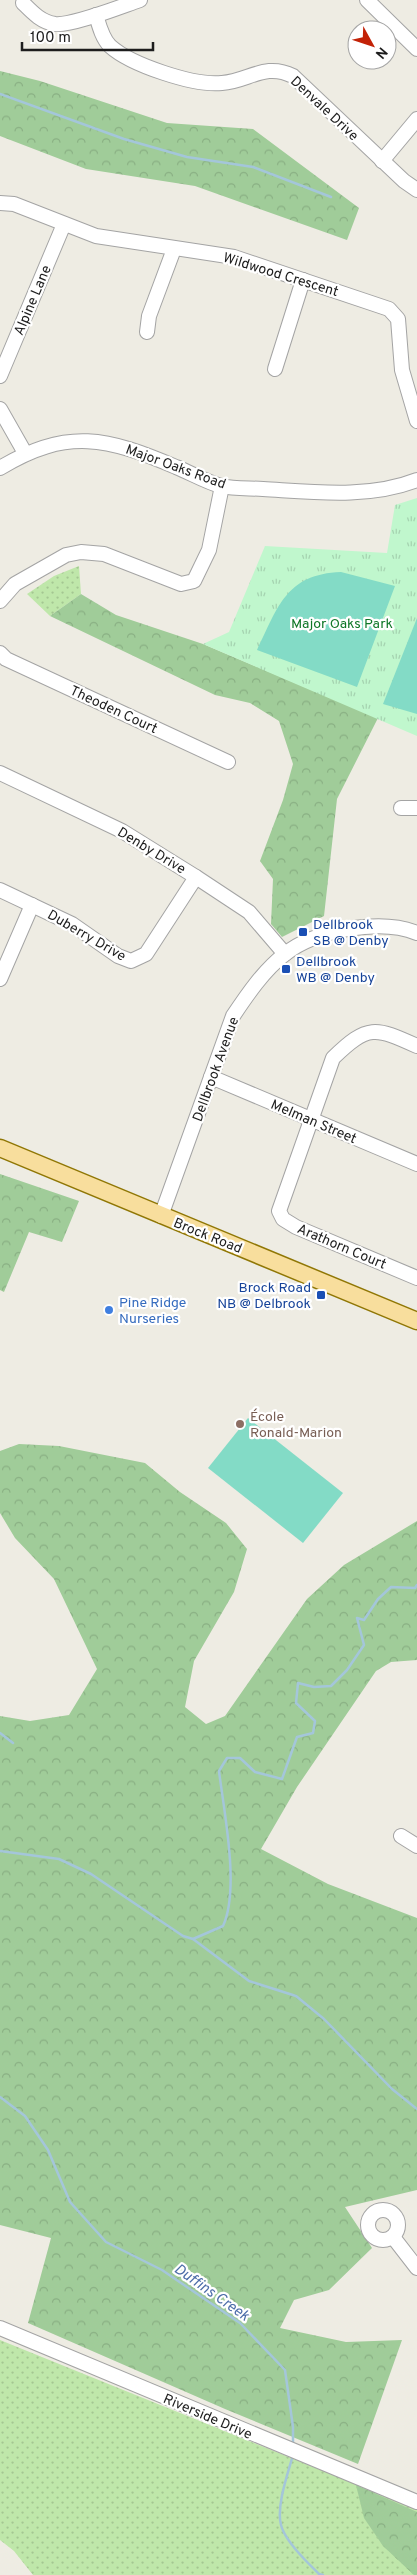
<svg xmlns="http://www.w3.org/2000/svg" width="417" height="2575" viewBox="0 0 417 2575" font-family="Overpass,sans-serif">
  <defs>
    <pattern id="grass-dots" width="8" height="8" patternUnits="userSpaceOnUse" patternTransform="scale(1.25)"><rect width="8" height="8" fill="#bfe7aa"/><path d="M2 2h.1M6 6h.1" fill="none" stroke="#a4c692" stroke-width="1.8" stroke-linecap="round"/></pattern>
    <pattern id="forest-crowns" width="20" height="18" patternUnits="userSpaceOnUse" patternTransform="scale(1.25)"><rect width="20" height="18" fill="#a0cc99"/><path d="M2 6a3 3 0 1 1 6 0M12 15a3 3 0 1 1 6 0" fill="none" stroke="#89af83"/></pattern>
    <pattern id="park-tufts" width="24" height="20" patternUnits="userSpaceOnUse" patternTransform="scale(1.25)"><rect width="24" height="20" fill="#c0f7cd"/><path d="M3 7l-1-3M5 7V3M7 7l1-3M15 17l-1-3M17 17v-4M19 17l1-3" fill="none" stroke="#a5d3b0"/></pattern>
  </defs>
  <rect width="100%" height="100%" fill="#eeece3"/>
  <g fill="url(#grass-dots)">
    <path d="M79,566L81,594L50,616L27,594L54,576Z"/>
    <path d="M0,2340L417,2509V2575H33L14,2551L0,2540Z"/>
  </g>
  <g fill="url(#forest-crowns)">
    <path d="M0,71L40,81L167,123L253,129L359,208L347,240L195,186L86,169L0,136Z"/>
    <path d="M81,594L116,615L203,644L378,718L337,799L324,916L282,937L271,924L273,879L260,861L283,800L293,764L279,721L250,703L215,695L50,616Z"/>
    <path d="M0,1174L79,1201L62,1242L29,1232L4,1292L0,1290Z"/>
    <path d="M19,1444L59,1446L145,1463L180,1492L226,1523L247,1549L234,1592L194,1661L185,1707L206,1724L225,1716L307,1599L344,1565L417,1521V1660L391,1662L376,1671L297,1787L261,1849L328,1884L417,1918V2190L345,2207L372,2248L329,2290L294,2300L280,2328L346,2342L402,2340L358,2464L225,2409L28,2323L51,2238L0,2225V1716L30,1721L69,1715L97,1669L54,1579L15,1538L0,1513V1451Z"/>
    <path d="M356,2485L417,2512V2575H414L383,2546L364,2518Z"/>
  </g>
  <path fill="url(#park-tufts)" d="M417,498V736L203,644L229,632L265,546L387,553L395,505Z"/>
  <g fill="#83dbc6">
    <path d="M341,572L395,586L357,687L257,650C278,607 286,574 341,572Z"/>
    <path d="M417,618V714L383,704Z"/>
    <path d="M248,1418L343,1493L303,1543L208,1468Z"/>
  </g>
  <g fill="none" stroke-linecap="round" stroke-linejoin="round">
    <g stroke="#a4c6da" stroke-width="2.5">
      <path d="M0,94L124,139L187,157L253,167L331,197"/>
      <path d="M0,1733L13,1743"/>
      <path d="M0,1851L59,1859L91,1874L183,1936L193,1939L249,1981L296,1996L324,2019L392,2089L417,2109"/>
      <path d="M193,1939L223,1926C240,1889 224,1812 219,1771L227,1758H240L255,1772L282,1779L297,1737L313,1733L315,1721L296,1703L298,1683L314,1687L331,1686L347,1670L364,1645L357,1618L364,1620L378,1599L391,1587L415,1588L417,1585"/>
      <path d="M0,2097L25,2116L48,2150L70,2202L106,2242L162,2270L240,2323L285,2370L293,2427V2444"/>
      <path d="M293,2455C288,2473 276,2506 281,2525C285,2541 307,2562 319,2574L323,2575"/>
    </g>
    <g stroke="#a4a4a4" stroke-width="16">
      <g id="minor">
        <path d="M367,0L417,49"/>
        <path d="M23,3C32,12 41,22 55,24C72,26 122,6 140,0"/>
        <path d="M96,15C99,25 102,38 110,46C131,65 194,86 222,83C249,81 265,62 293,76L404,181L417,190"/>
        <path d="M382,161L417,119"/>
        <path d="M0,203L14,204L96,236L234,257L389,309L398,319L402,370L417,421"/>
        <path d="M147,332L149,316L174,249"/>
        <path d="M275,369L303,280"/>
        <path d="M0,376L64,224"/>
        <path d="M0,409L25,453"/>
        <path d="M0,468C67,427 108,438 176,467C191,473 206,482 221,486C234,489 250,488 263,489C313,492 369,499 417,480"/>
        <path d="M0,601L15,584L66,555L81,552L104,554L181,584L194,581L209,550L222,486"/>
        <path d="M0,653L6,659L228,762"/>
        <path d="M0,773L122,831L196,877L249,912L285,954"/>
        <path d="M401,808H417"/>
        <path d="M0,890L72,924L118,956L131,961L146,954L196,877"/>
        <path d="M0,979L32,905"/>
        <path d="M417,1046C375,1027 368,1024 333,1058L279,1211L283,1219L296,1227L417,1278"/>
        <path d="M211,1077L417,1164"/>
        <path d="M161,1216L233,1016C247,995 264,970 285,954C315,930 381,918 417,933"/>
        <path d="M401,1836L417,1846"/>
        <circle cx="383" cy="2225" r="15"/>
        <path d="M393,2237L417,2268"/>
        <path d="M0,2328L417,2502"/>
      </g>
    </g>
    <g stroke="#907705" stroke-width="19">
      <path id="major" d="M0,1148L417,1321"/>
    </g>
    <use href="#minor" stroke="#fff" stroke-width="14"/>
    <use href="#major" stroke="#f8de9d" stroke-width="16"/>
  </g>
  <g fill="#1a4fb4" stroke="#fff" stroke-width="2">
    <rect x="298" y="927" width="10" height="10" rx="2.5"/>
    <rect x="281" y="964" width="10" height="10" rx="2.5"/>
    <rect x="316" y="1290" width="10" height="10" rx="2.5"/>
  </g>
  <circle fill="#3f7fe0" stroke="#fff" stroke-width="2" cx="109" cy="1310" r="5"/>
  <circle fill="#8d6e63" stroke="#fff" stroke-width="2" cx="240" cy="1424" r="5"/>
  <g text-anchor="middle" stroke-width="4.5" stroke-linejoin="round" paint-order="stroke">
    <g font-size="14" fill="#1d1d1d" stroke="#fff">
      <text transform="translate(325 108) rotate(43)" y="5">Denvale Drive</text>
      <text transform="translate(281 274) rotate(17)" y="5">Wildwood Crescent</text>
      <text transform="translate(32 300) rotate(-67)" y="5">Alpine Lane</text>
      <text transform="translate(176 466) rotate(20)" y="5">Major Oaks Road</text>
      <text transform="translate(114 709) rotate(25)" y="5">Theoden Court</text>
      <text transform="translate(152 850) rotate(31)" y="5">Denby Drive</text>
      <text transform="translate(87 935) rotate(30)" y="5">Duberry Drive</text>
      <text transform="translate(215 1069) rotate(-70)" y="5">Dellbrook Avenue</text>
      <text transform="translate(314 1121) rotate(23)" y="5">Melman Street</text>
      <text transform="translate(208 1235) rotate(22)" y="5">Brock Road</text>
      <text transform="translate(342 1246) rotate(23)" y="5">Arathorn Court</text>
      <text transform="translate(208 2416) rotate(23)" y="5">Riverside Drive</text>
    </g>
    <g font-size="14" fill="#0f7727" stroke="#fff">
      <text x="342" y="628">Major Oaks Park</text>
    </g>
    <g font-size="14" fill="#164399" stroke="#fff" text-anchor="start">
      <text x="313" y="929">Dellbrook<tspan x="313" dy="16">SB @ Denby</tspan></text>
      <text x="296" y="966">Dellbrook<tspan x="296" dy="16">WB @ Denby</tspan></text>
      <text x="311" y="1292" text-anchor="end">Brock Road<tspan x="311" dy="16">NB @ Delbrook</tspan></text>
    </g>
    <g font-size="14" fill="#366cbe" stroke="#fff" text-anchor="start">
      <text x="119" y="1307">Pine Ridge<tspan x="119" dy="16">Nurseries</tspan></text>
    </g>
    <g font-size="14" fill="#785e54" stroke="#fff" text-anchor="start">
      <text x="250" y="1421">École<tspan x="250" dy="16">Ronald-Marion</tspan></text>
    </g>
    <g font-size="15" font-style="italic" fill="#4d6da9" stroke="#fff">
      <text transform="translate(212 2292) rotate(35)" y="5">Duffins Creek</text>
    </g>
  </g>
  <g transform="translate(372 45) rotate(130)"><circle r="24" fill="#ffffff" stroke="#a5a5a5"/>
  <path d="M0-4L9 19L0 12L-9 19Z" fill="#c32207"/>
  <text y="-8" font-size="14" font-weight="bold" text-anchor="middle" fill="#1d1d1d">N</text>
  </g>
  <path d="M22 42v8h131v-8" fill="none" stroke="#1d1d1d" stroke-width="2.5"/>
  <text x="30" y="42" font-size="15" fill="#1d1d1d" stroke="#ffffff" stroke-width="4" paint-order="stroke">100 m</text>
</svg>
